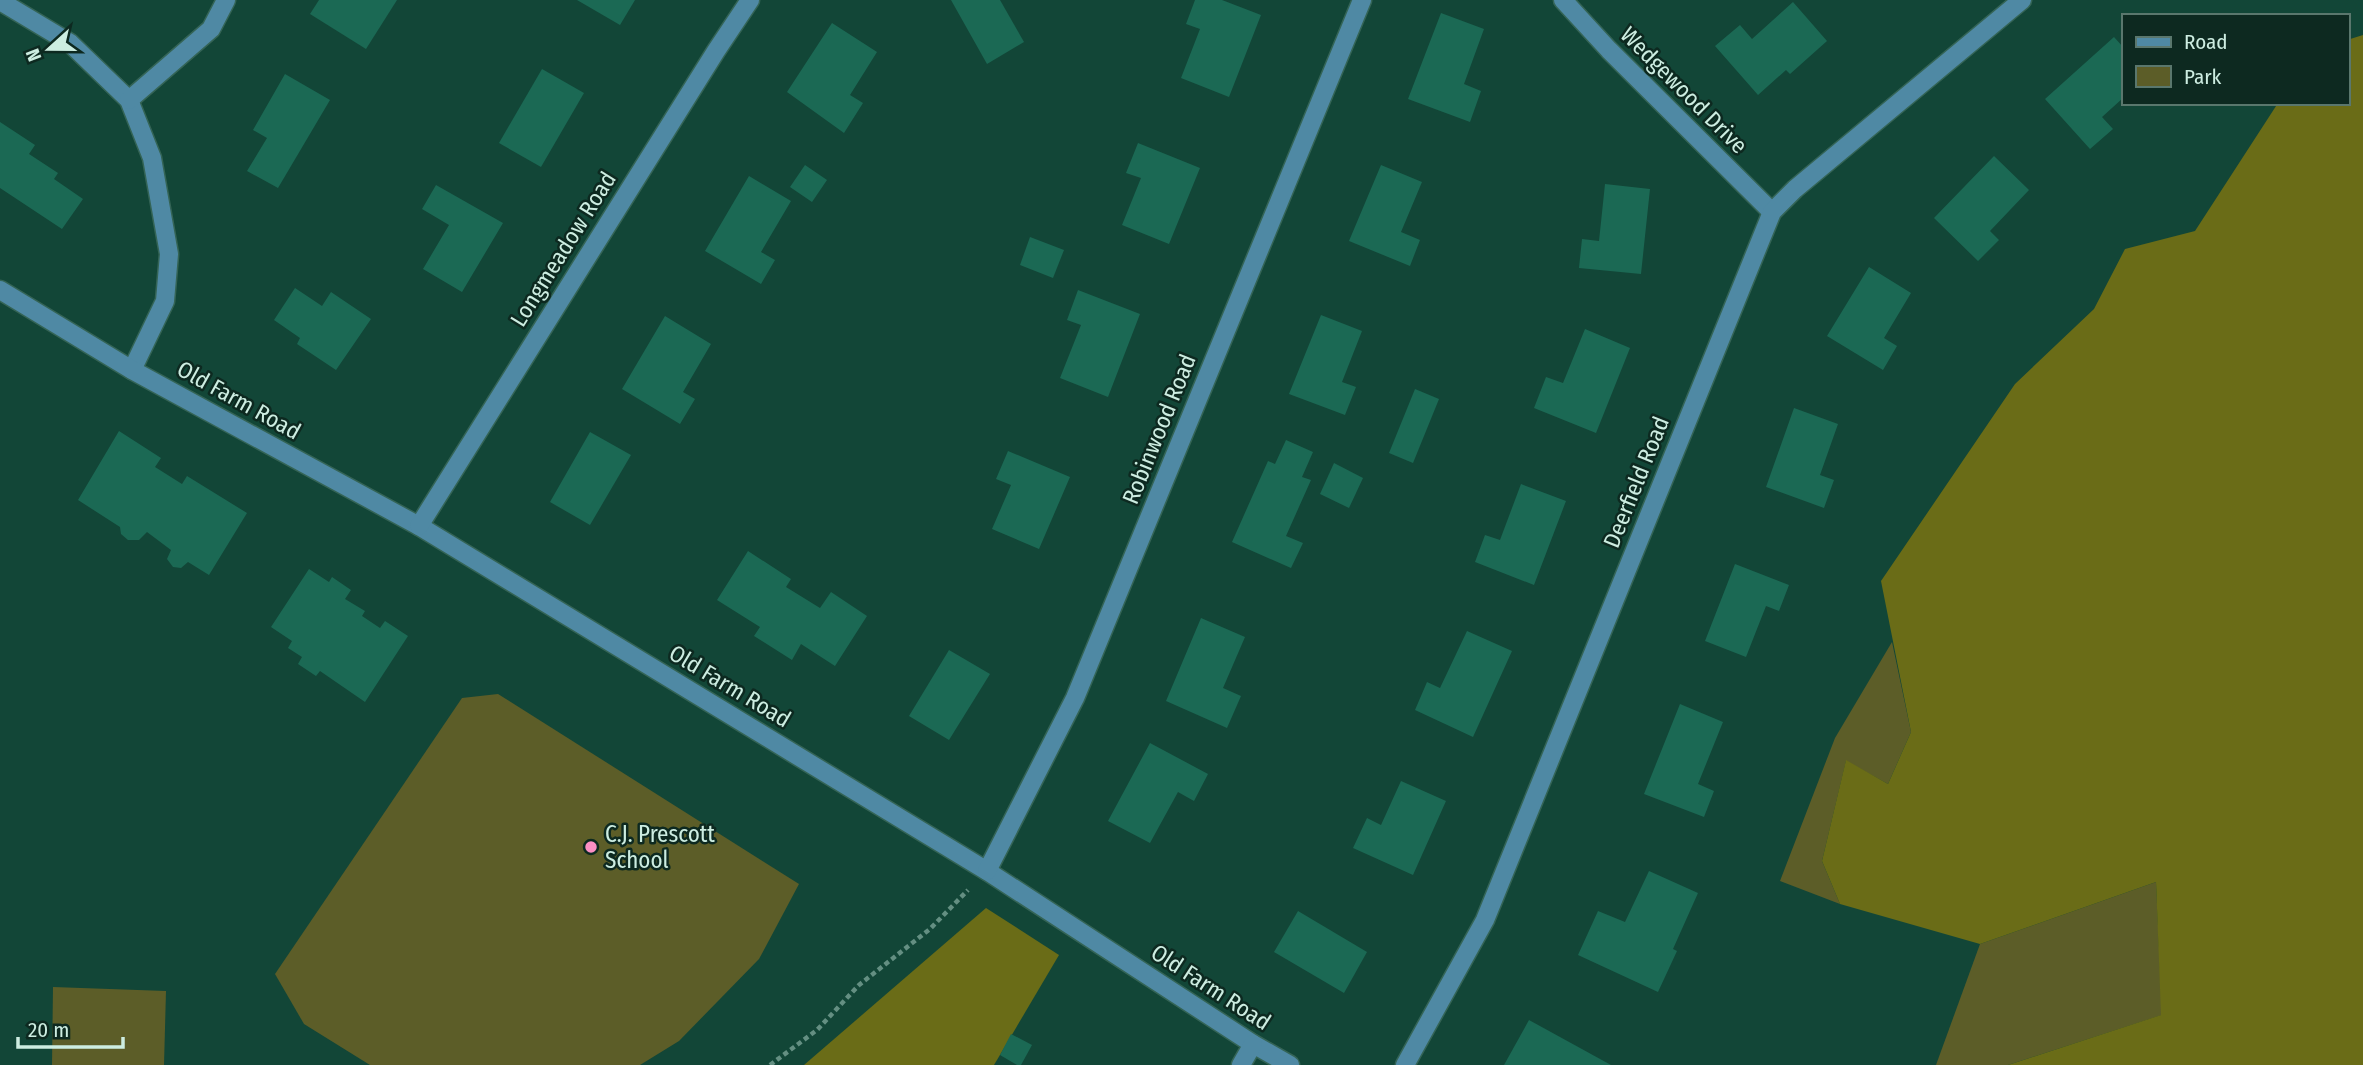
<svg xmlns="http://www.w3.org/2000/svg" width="2363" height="1065" viewBox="0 0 2363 1065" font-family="'Fira Sans Condensed',sans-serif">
  <rect width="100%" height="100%" fill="#124637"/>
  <g fill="#5c5d28">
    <path d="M1892,642L1911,732L1888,784L1846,761L1822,861L1840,904L1780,881L1835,738Z"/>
    <path d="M498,694L799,884L759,959L679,1041L640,1065H370L304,1024L275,974L462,698Z"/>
    <path d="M2156,882L2162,1015L2008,1065H1936L1980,944Z"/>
    <path d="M53,987L166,991L164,1065H52Z"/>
  </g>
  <g fill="#6a6c17">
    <path d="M2363,35V1065H2008L2161,1015L2156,882L1980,944L1840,904L1822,861L1846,760L1888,784L1911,732L1881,581L2015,384L2094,309L2125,249L2195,231L2278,103H2347V40Z"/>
    <path d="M986,908L1059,955L994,1065H804Z"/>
  </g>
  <g fill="#1b6954">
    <path d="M319,0H397L366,49L310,14Z"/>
    <path d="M577,0H635L620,25Z"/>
    <path d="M951,0H1000L1024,42L987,64Z"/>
    <path d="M1195,0H1222L1261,15L1229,97L1181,78L1200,29L1186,24Z"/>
    <path d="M1793,2L1827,41L1790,74L1786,70L1758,95L1715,46L1740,25L1752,39Z"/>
    <path d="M1441,13L1484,29L1464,84L1481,91L1470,122L1408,99Z"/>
    <path d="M832,23L877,52L850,95L863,103L844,133L787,92Z"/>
    <path d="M2114,37L2123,47V98L2102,117L2113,129L2090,149L2045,99Z"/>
    <path d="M542,69L584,93L541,167L499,143Z"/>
    <path d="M285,74L330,100L278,188L247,171L267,138L253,130Z"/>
    <path d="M0,122L35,145L29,154L58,173L54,179L83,199L62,229L0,188Z"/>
    <path d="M1138,143L1200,168L1169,244L1122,225L1141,178L1126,173Z"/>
    <path d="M1994,156L2029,190L1990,231L1999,240L1978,261L1934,218Z"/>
    <path d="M805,165L827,180L812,202L790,187Z"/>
    <path d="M1381,165L1422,182L1401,232L1420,240L1410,266L1349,241Z"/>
    <path d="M749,176L791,201L761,252L775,260L761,284L705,251Z"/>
    <path d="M1605,184L1650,189L1641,274L1579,268L1582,239L1599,241Z"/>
    <path d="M436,185L503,223L462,292L423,269L449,225L422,209Z"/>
    <path d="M1030,237L1064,250L1053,278L1020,265Z"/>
    <path d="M1869,267L1911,293L1884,338L1897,346L1883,370L1827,336Z"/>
    <path d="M295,288L322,306L331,292L371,319L336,370L297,344L300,338L274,320Z"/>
    <path d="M1078,290L1140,314L1108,397L1060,378L1081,325L1067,320Z"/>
    <path d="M1321,315L1362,331L1342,382L1356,387L1345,415L1289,394Z"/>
    <path d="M665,316L711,344L683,392L695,399L680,424L622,389Z"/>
    <path d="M1585,329L1630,348L1596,433L1534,408L1546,377L1563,383Z"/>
    <path d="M1415,389L1439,399L1413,463L1389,453Z"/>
    <path d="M1794,408L1838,424L1820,475L1834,480L1824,508L1766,487Z"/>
    <path d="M119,431L161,458L155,467L182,484L187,476L247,513L209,575L188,562L181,568L173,567L167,559L171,550L147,532L139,540H128L121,534L120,527L78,500Z"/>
    <path d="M590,432L631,455L590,525L550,502Z"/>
    <path d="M1286,440L1313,452L1302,477L1311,480L1286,536L1303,543L1291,568L1232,542L1268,461L1275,464Z"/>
    <path d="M1008,451L1070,477L1039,549L992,529L1011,485L996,479Z"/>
    <path d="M1334,463L1363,478L1349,508L1320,494Z"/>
    <path d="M1521,484L1566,501L1534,585L1475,562L1485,535L1500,540Z"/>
    <path d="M748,551L791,579L786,587L820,608L831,592L867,616L835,666L801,644L792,660L754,636L760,627L717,600Z"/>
    <path d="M1735,564L1789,585L1779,611L1766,606L1746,657L1705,641Z"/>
    <path d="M309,569L329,582L332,577L351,590L345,599L365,611L362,616L380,628L385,621L408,636L365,702L320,671L316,676L298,664L302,657L288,648L292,641L271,627Z"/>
    <path d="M1201,618L1245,637L1223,688L1241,696L1227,728L1166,701Z"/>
    <path d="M1467,631L1512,651L1473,737L1415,710L1427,682L1440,688Z"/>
    <path d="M949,650L990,674L949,740L909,716Z"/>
    <path d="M1680,704L1723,722L1698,784L1714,791L1704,817L1644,794Z"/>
    <path d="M1150,743L1208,774L1194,801L1178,792L1150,843L1108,821Z"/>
    <path d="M1401,781L1446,801L1413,875L1353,848L1367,818L1381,825Z"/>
    <path d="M1649,871L1698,893L1673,949L1677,951L1658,992L1578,955L1598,911L1625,922Z"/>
    <path d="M1298,911L1367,952L1344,993L1274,952Z"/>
    <path d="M1529,1020L1611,1065H1504Z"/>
    <path d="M1011,1034L1032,1045L1021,1065H1017L1000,1055Z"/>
  </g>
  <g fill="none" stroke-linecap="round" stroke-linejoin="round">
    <g stroke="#346456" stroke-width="21">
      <g id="minor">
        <path d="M1563,0L1609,50L1772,212"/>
        <path d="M0,1L70,43L129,100L152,158L169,254L165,301L132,370"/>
        <path d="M129,100L211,29L226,0"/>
        <path d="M0,290L132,370L419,526L987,871L1253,1044L1290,1065"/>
        <path d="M419,526L716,51L750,0"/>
        <path d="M987,871L1075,698L1362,0"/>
        <path d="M1241,1065L1253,1044"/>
        <path d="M1405,1065L1485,920L1772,212L1795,189L2022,0"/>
      </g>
    </g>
    <path stroke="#648f82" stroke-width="4.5" stroke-dasharray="5 3.5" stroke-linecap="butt" d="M770,1065L817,1030L859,985L930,929L968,890"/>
    <use href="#minor" stroke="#4f89a4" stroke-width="18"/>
  </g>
  <circle fill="#fb8fc4" stroke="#0d2920" stroke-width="2.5" cx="591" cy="847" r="7"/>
  <g text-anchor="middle" stroke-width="5" stroke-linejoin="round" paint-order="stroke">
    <g font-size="23" fill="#cdede1" stroke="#0d2920">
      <text transform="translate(1684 90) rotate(45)" y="8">Wedgewood Drive</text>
      <text transform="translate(563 249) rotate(-58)" y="8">Longmeadow Road</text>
      <text transform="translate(239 400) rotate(29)" y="8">Old Farm Road</text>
      <text transform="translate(1159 429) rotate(-68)" y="8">Robinwood Road</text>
      <text transform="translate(1636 482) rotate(-68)" y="8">Deerfield Road</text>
      <text transform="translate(730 686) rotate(31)" y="8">Old Farm Road</text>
      <text transform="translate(1211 987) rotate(33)" y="8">Old Farm Road</text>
    </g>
    <g font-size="23" fill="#cdede1" stroke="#0d2920" text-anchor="start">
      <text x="605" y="842">C.J. Prescott<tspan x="605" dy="26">School</tspan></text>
    </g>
  </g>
  <rect x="2122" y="14" width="228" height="91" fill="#0d2920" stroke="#5a776d" stroke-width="2"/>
  <rect x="2136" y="37" width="35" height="10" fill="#4f89a4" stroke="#5a776d" stroke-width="2"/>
  <text x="2184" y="49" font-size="21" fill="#cdede1">Road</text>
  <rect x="2136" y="66" width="35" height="21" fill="#5c5d28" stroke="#5a776d" stroke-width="2"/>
  <text x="2184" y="84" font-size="21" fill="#cdede1">Park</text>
  <g transform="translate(49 49) rotate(249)" stroke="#0d2920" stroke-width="5" paint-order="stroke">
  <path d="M0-5L12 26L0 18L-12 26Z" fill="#cdede1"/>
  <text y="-10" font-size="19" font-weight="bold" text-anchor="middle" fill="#cdede1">N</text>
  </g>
  <path d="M18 1037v10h105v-10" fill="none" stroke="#cdede1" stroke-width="3.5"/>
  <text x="28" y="1037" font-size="21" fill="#cdede1" stroke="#0d2920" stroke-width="5" paint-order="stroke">20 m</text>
</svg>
